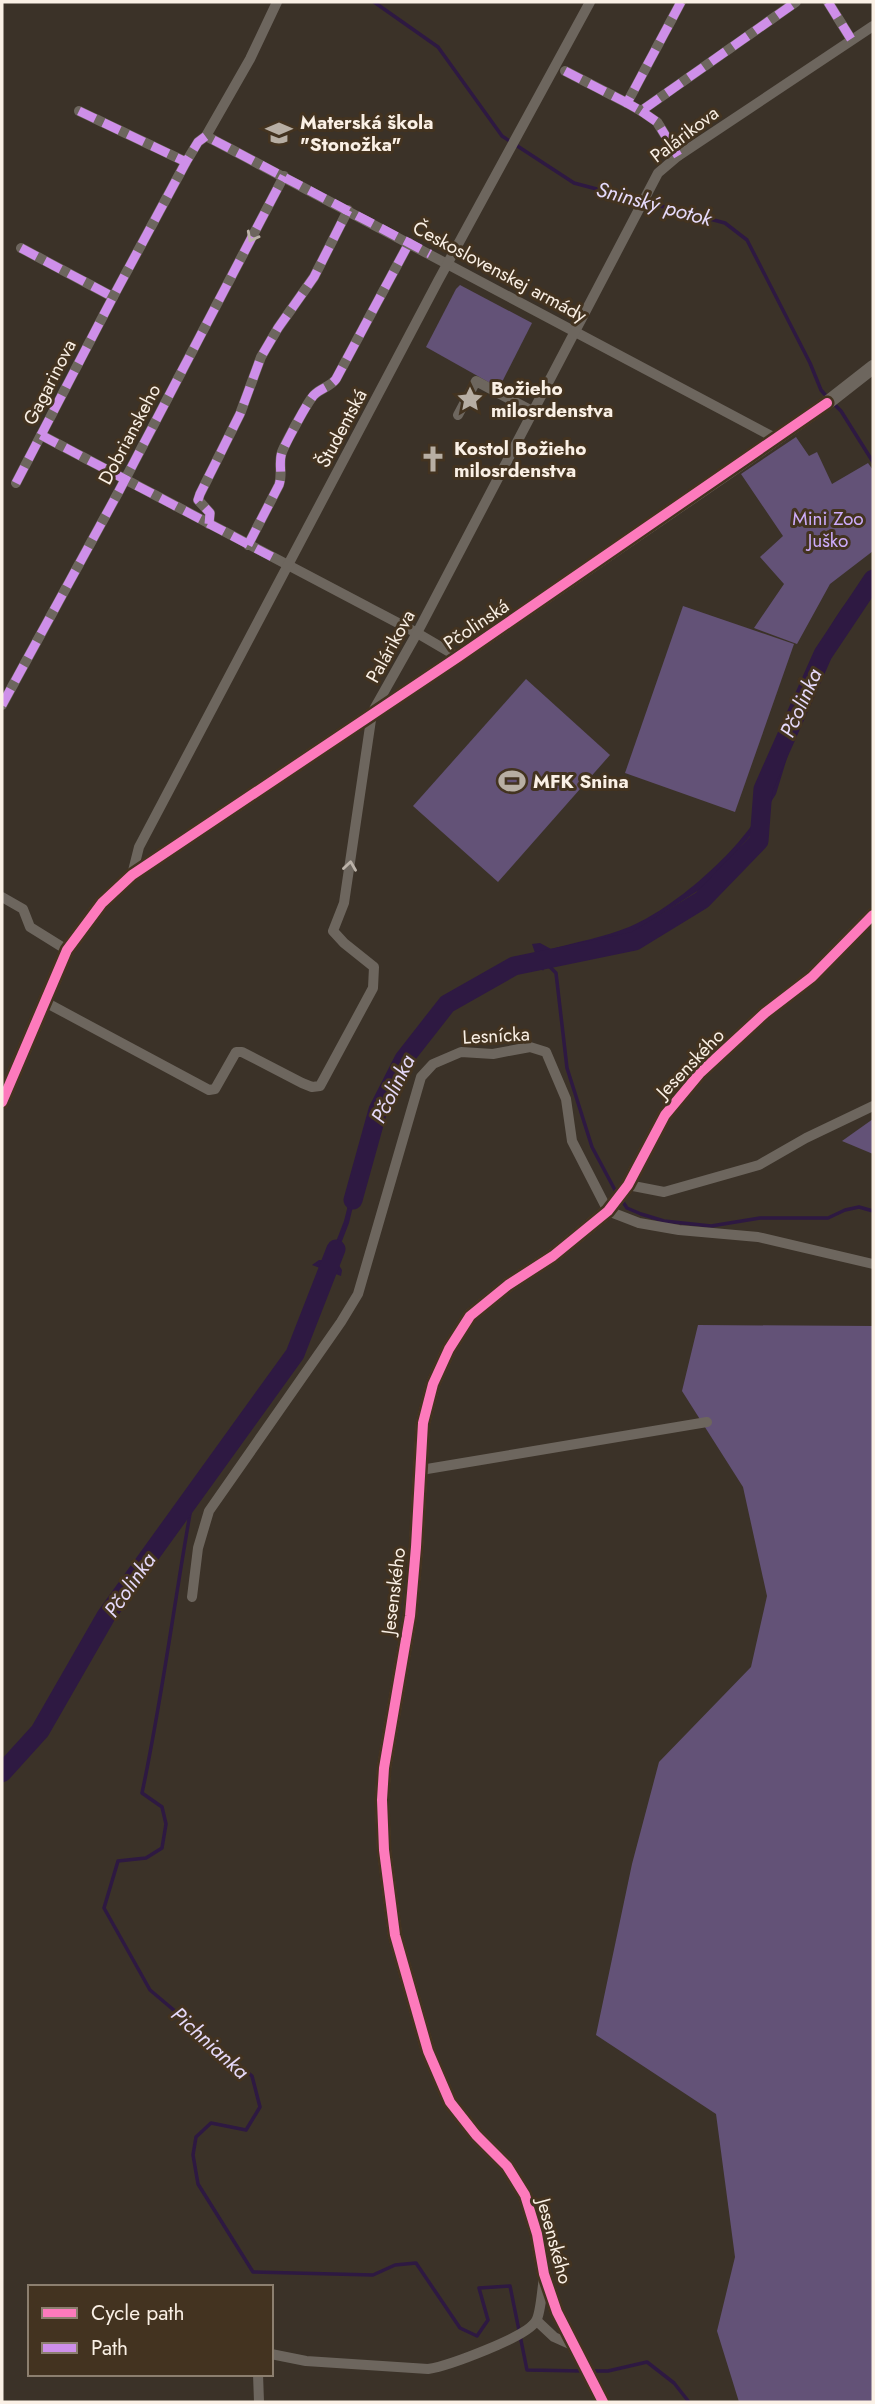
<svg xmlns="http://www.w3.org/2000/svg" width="875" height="2404" viewBox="0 0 875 2404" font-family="Jost,sans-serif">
  <rect width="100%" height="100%" fill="#3b3228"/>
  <g fill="#635277">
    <path d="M460,285L532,323L499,388L426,347L456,289Z"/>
    <path d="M796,437L809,456L817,452L832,484L868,463L873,470V551L830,584L797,644L754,628L784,584L760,557L783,536L741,474Z"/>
    <path d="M683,606L794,644L735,812L625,773Z"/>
    <path d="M526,679L610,755L498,882L413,806Z"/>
    <path d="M873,1119V1154L842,1141Z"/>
    <path d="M698,1325L873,1326V2402H739L717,2331L735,2257L716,2114L596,2035L632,1864L659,1762L751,1667L767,1596L743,1487L682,1391Z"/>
  </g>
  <path fill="#2e1942" d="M873,574V583L842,618L826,646L810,683L776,794L750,836L728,861L702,888L632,933L550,955L543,971L539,964L461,992L439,1009L398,1062L375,1115L349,1223L335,1259L342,1270L341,1276L312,1265L319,1260H329L344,1221L371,1114L395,1060L436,1006L459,988L535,953L532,944L540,943L551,949C577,942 604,937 629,927C676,908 751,842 770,794C777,776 781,756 787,737C804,679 825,615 873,574Z"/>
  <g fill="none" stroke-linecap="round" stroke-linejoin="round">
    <g stroke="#2e1942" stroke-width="3.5">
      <path d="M374,2L438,47L502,136L574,183L725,223L747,240L810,363L821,390L827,397"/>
      <path d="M832,402L841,411L873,462"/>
      <path d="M544,961L556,973L567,1068L592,1147L616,1192"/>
      <path d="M621,1199L627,1208L641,1214L664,1221L711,1226L760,1218H828L845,1210L859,1207L873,1211"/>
      <path d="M193,1497C175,1595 163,1695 142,1793L162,1807L166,1824L162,1848L146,1858L118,1861L104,1908L150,1990L252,2076L260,2107L246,2130L211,2123L196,2137L193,2155L198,2184L253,2272L373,2275L395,2265L416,2263L460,2328L477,2336L488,2320L479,2288L510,2286L527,2370L584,2371"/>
      <path d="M592,2371H608L647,2362L674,2383L689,2402"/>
    </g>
    <g stroke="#2e1942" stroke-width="19">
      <path d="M353,1200L378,1110L404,1059L447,1004L514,966L635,941L702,900L759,841L763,789L823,654L873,579"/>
      <path d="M2,1773L40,1731L106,1616L295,1354L336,1249"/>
    </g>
    <g stroke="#6d665e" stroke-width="10">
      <path d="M681,2L627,103L641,111L796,2"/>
      <path d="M828,2L851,39"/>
      <path d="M565,71L627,103"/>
      <path d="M79,111L186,162"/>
      <path d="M641,111L657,122L678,156"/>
      <path d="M206,136L777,439"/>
      <path d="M21,248L113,297"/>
      <path d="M458,415L476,381L532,411"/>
      <path d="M41,435L417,633L458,657"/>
      <path d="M16,483L113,297L186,162L198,142L206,136L250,59L277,2"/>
      <path d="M209,524L210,513L198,500L200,494L240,414L261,357L278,328L314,277L348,210"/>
      <path d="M248,545L279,485C283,473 278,463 282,452C285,444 308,401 314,395C321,388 330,387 336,379L409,243"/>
      <path d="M2,705L119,491L284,176"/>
      <path d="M132,875L139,847L438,281L590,2"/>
      <path d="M2,897L23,909L30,927L67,950"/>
      <path d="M45,1002L209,1090L215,1089L236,1052H242L302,1083L312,1087L320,1086L373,988L374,967L344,943L333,931L344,903L372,713L417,633L658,173L678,156L873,26"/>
      <path d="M628,1185L664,1192L759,1165L806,1138L873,1106"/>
      <path d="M421,1470L707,1422"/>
      <path d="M192,1597L198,1548L209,1511L341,1322L358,1294L421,1077L433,1064L461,1052L493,1054L530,1047L546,1052L566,1099L572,1141L608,1211L639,1223L679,1230L758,1237L873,1264"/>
      <path d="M537,2321L554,2337L574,2346"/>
      <path d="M271,2354L306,2361L428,2369C448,2366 527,2337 536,2321C541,2313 542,2288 544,2278"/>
      <path d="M258,2374L259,2402"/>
    </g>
    <g stroke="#6d665e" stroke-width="14">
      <path d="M2,1102L67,950L102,903L132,875L458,657L724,475L827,403L873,367"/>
      <path d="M603,2402L557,2312L544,2274L537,2234L525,2195L507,2166L476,2135L450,2102L428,2051L395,1935L384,1850L382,1800L384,1768L410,1616L416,1547L423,1423L433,1384L449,1349L470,1316L508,1285L553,1256L608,1211L628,1185L665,1115L700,1073L765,1013L812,977L873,915"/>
    </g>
    <g stroke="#ce8fe9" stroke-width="9" stroke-dasharray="18 9" stroke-linecap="butt">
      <path d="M681,2L627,103L641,111L796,2"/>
      <path d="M828,2L851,39"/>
      <path d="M565,71L627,103"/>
      <path d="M79,111L186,162"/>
      <path d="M641,111L657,122L678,156"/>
      <path d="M21,248L113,297"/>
      <path d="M41,435L276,559"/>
      <path d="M16,483L113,297L186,162L198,142L206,136L430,254"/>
      <path d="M209,524L210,513L198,500L200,494L240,414L261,357L278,328L314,277L348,210"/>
      <path d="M248,545L279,485C283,473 278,463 282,452C285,444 308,401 314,395C321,388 330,387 336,379L409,243"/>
      <path d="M2,705L119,491L284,176"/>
    </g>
    <g stroke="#433320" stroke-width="15">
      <g id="cycleway">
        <path d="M2,1102L67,950L102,903L132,875L458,657L827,403"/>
        <path d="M603,2402L557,2312L544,2274L537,2234L525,2195L507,2166L476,2135L450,2102L428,2051L395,1935L384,1850L382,1800L384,1768L410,1616L416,1547L423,1423L433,1384L449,1349L470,1316L508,1285L553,1256L608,1211L628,1185L665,1115L700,1073L765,1013L812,977L873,915"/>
      </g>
    </g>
    <use href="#cycleway" stroke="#fd7abc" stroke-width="10"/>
  </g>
  <defs><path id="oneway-chevron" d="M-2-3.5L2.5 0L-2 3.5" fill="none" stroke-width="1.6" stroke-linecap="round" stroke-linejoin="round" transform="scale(1.75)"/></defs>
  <g stroke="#bbb2a8">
    <use href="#oneway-chevron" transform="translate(252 237) rotate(118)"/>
    <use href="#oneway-chevron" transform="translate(350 866) rotate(-82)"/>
  </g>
  <defs>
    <g id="school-bare" transform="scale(2.1)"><path d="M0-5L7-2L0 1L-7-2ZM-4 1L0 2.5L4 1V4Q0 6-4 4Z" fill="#b7aea3" stroke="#433320" stroke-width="2.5" paint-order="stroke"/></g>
    <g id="sight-bare" transform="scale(2.1)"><path d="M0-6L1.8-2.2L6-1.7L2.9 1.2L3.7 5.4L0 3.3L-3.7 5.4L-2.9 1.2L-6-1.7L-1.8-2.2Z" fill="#b7aea3" stroke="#433320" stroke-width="2.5" paint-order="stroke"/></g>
    <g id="church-bare" transform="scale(2.1)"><path d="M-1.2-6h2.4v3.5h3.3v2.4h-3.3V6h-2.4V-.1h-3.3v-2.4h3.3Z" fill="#b7aea3" stroke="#433320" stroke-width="2.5" paint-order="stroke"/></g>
    <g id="stadium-bare" transform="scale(2.1)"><path d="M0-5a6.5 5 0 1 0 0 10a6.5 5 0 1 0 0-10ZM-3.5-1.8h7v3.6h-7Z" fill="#b7aea3" stroke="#433320" stroke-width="2.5" paint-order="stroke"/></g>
  </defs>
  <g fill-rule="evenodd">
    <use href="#school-bare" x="279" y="133"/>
    <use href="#sight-bare" x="470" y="399"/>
    <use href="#church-bare" x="433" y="459"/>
    <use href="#stadium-bare" x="512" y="781"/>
  </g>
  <g text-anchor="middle" stroke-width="6" stroke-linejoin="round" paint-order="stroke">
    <g font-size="19" font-weight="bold" fill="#faf0e5" stroke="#433320" text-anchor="start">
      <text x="300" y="129">Materská škola<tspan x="300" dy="22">"Stonožka"</tspan></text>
      <text x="491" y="395">Božieho<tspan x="491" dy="22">milosrdenstva</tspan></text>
      <text x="454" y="455">Kostol Božieho<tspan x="454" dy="22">milosrdenstva</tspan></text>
      <text x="533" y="788">MFK Snina</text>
    </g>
    <g font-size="19" fill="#faf0e5" stroke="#433320">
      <text transform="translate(684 134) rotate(-37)" y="7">Palárikova</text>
      <text transform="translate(500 271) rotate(28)" y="7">Československej armády</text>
      <text transform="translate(49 382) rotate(-63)" y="7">Gagarinova</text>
      <text transform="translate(341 428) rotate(-62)" y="7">Študentská</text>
      <text transform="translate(129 434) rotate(-62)" y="7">Dobrianskeho</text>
      <text transform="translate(476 624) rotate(-34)" y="7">Pčolinská</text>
      <text transform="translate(390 646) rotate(-61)" y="7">Palárikova</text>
      <text transform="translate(496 1035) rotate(-3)" y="7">Lesnícka</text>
      <text transform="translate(690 1063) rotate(-46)" y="7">Jesenského</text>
      <text transform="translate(393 1591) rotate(-83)" y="7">Jesenského</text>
      <text transform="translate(555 2241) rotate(75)" y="7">Jesenského</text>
    </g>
    <g font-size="19" fill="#cdacfa" stroke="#433320">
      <text x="828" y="525">Mini Zoo<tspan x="828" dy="22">Juško</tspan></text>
    </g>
    <g font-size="21" font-style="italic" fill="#e6dafa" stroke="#433320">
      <text transform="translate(654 204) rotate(15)" y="7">Sninský potok</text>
      <text transform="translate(801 703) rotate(-66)" y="7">Pčolinka</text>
      <text transform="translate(393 1089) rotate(-64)" y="7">Pčolinka</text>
      <text transform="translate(130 1585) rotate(-55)" y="7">Pčolinka</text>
      <text transform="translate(210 2043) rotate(42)" y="7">Pichnianka</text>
    </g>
  </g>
  <rect width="875" height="2404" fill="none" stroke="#faf0e5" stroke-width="7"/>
  <rect x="28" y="2285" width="245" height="91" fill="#433320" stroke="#8c7f6f" stroke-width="2"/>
  <rect x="42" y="2308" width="35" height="10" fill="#fd7abc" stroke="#8c7f6f" stroke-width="2"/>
  <text x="91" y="2320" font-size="21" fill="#faf0e5">Cycle path</text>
  <rect x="42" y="2343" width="35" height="10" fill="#ce8fe9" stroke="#8c7f6f" stroke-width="2"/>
  <text x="91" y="2355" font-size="21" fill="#faf0e5">Path</text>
</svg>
